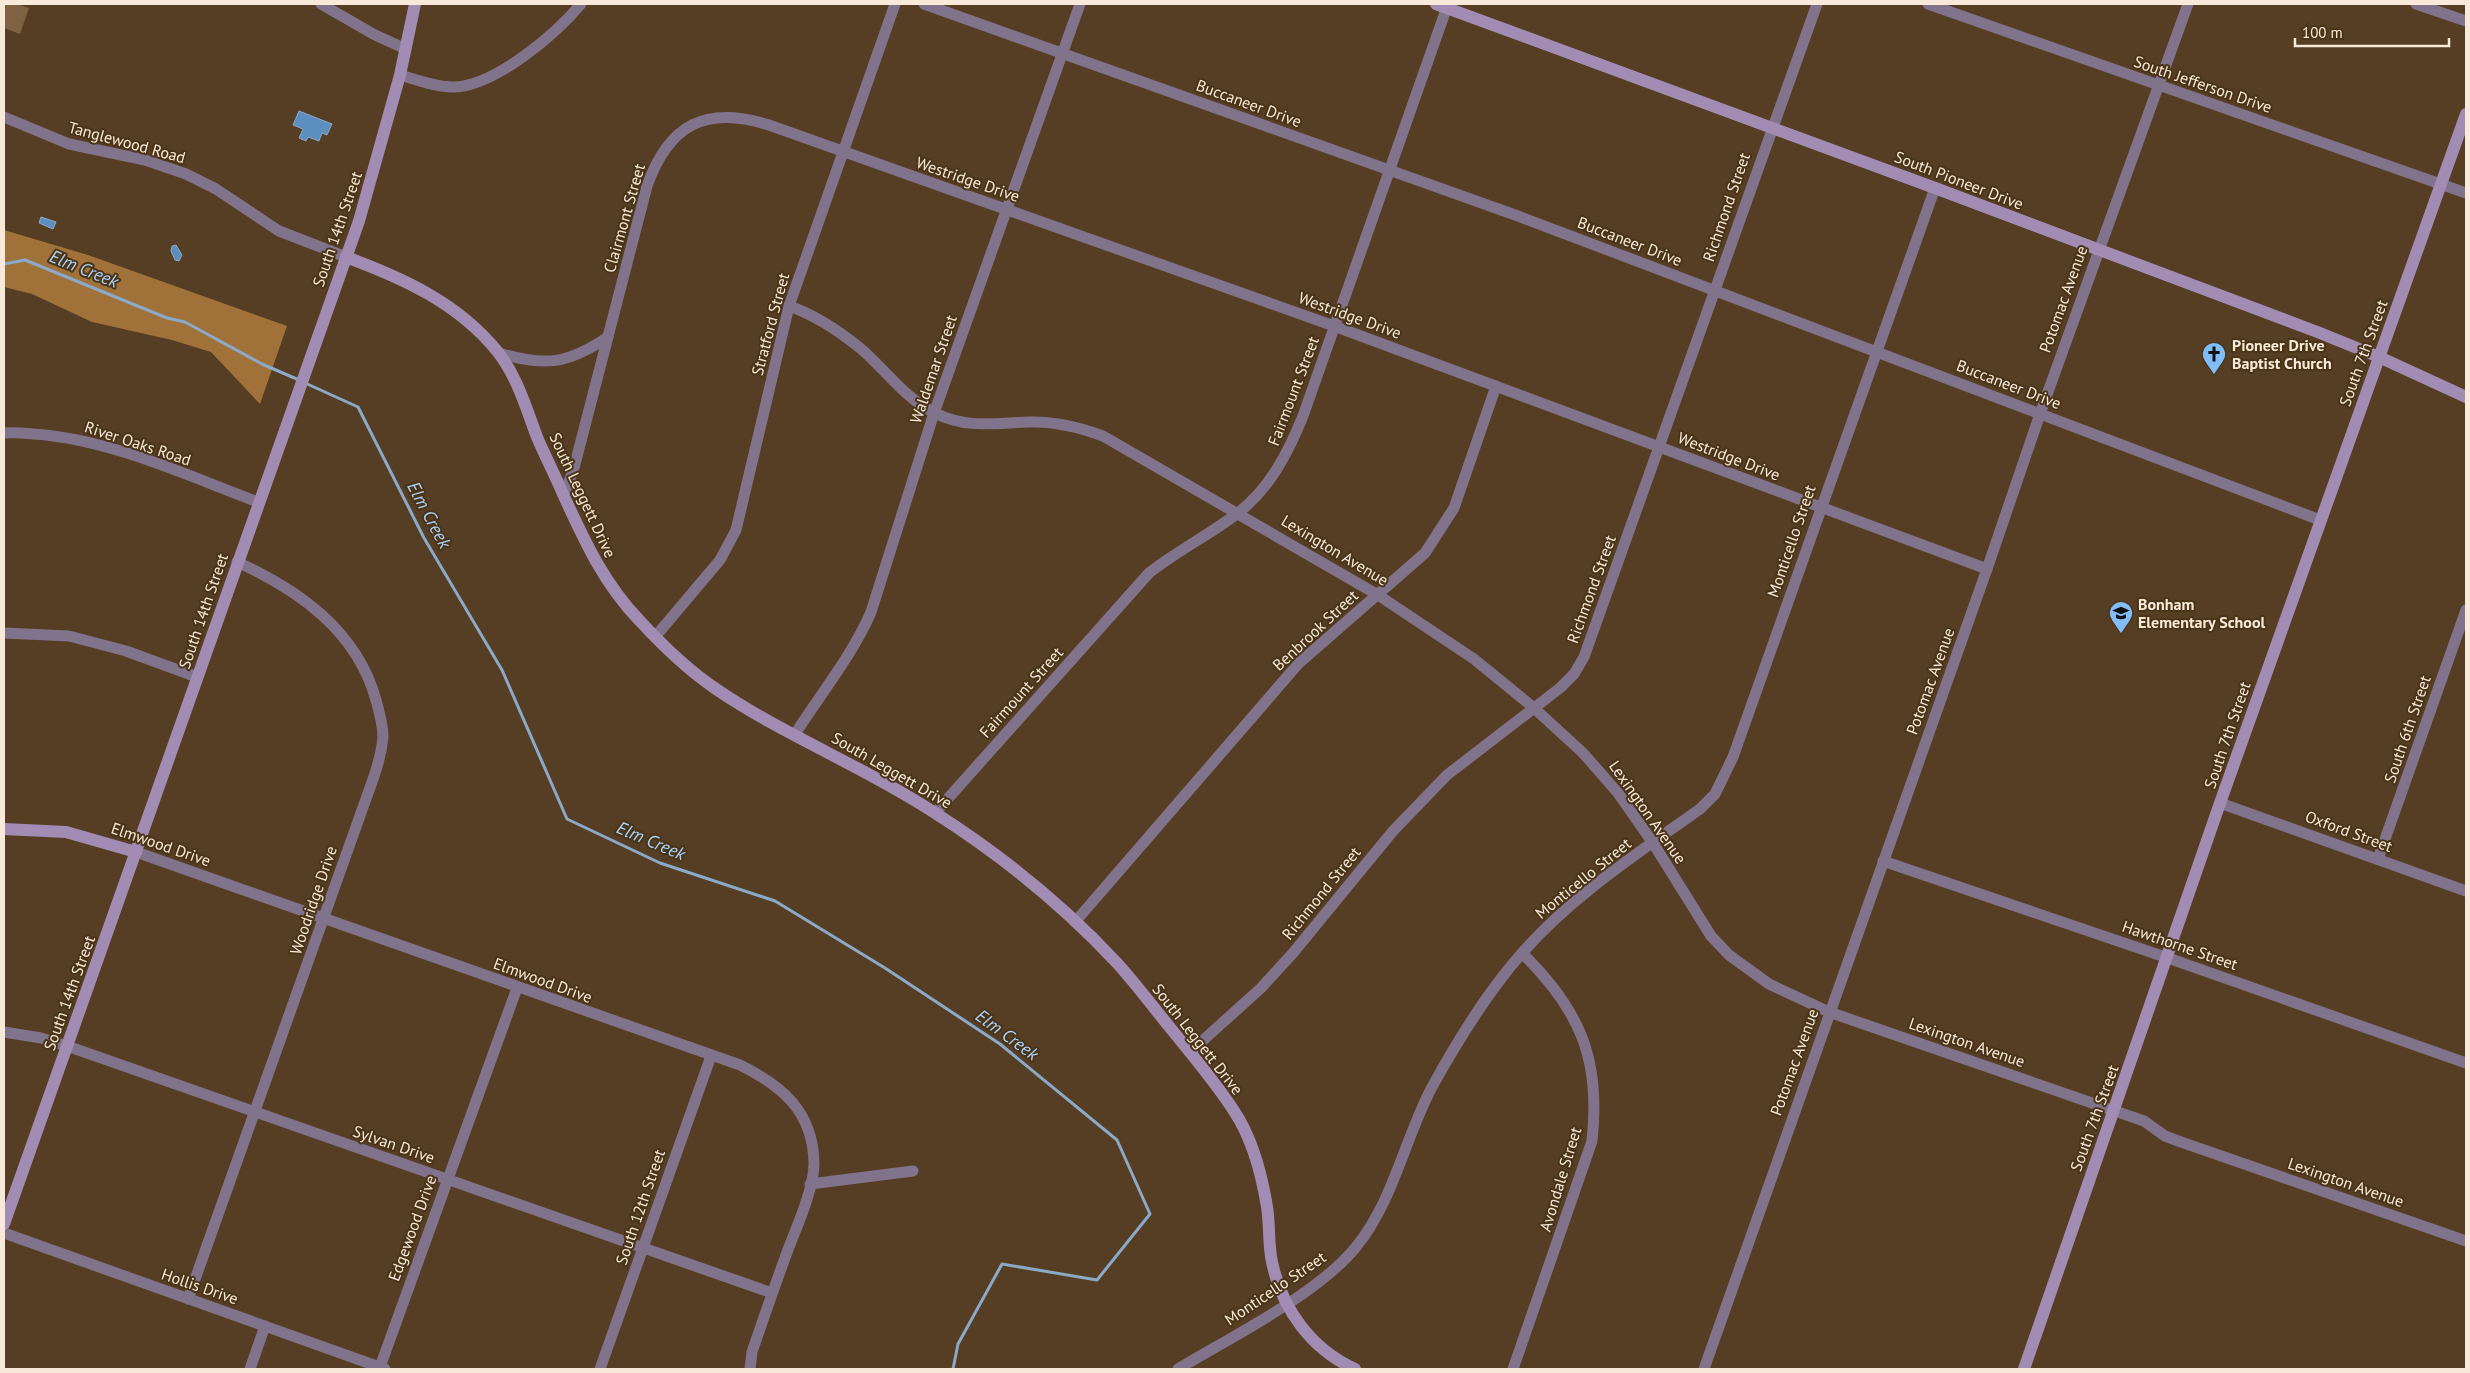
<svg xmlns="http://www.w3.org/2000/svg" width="2470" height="1373" viewBox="0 0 2470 1373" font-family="'PT Sans',sans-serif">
  <rect width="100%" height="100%" fill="#553e23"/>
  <path fill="#7e6241" d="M4,4H17L29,8L20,34L4,28Z"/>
  <path fill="#a0723a" d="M4,230L88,255L287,326L260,404L211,352L172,340L92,322L32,294L4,287Z"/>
  <g fill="#5c8ec0" stroke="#8ba9c8">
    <path d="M299,111L332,124L327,135L322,133L319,141L308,137L306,141L299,138L303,129L293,125Z"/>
    <path d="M41,217L56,222L53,229L39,223Z"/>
    <path d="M176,245L182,255L179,261L175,260L171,251L172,246Z"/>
  </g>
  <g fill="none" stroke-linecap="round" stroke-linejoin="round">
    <g stroke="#8ba9c8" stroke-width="3">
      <path d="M4,264L25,260L167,318L185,322L262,364L299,380"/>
      <path d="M305,383L358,407L424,538L502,670L567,819L660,863L775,901L885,968L1000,1044L1117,1140L1150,1214L1097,1280L1002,1264L958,1344L953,1369"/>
    </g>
    <g stroke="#81738c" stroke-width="11">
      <path d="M321,4L375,35L406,49"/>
      <path d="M924,4L1518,216L2320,520"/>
      <path d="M1928,4L2466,193"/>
      <path d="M2416,4L2466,21"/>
      <path d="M400,75C417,80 435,87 453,87C494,87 556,34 581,4"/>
      <path d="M4,117L69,144L145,160L186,174L216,189L279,231L346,257"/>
      <path d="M789,306C815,315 839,331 860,348C886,370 904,398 935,413C967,429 994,423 1028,422C1053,421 1079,427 1103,436L1378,595L1474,659L1534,708L1583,753L1618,793L1653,843L1711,936L1729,955L1769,984L1829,1012L2144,1121L2165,1136L2181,1142L2466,1241"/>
      <path d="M499,353C545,367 568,364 608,337"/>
      <path d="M4,433C14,432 24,433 34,434C110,439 188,476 258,502"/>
      <path d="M564,495L574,468L647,186C669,124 706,105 769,125L1334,326L1987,569"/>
      <path d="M4,633L69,636L126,651L197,677"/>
      <path d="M655,637L720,560L736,530L789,306L895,4"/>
      <path d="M795,734C821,693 852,656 871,612L934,413L1080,4"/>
      <path d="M2220,803L2466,891"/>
      <path d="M935,813L1149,573C1177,551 1209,535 1238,513C1270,488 1288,453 1303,416L1448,4"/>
      <path d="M136,852L740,1065C783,1086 813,1112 814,1163C814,1188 798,1224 789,1247C776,1282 764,1317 752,1352L750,1369"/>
      <path d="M2378,859L2466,610"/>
      <path d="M1883,861L2168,958L2466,1063"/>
      <path d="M1075,922L1299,663L1425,553L1454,508L1496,386"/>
      <path d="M4,1032L41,1038L67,1046L772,1293"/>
      <path d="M1190,1052L1261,988L1293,953L1393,831L1447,775L1560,688L1574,674L1584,657L1817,4"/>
      <path d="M810,1184L913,1171"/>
      <path d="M4,1233L385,1369"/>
      <path d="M188,1299L367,796C374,777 381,758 383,737C383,725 379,711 376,700C357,631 299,590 237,562"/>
      <path d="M380,1367L517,988"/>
      <path d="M250,1369L265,1326"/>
      <path d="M600,1369L711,1056"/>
      <path d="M1178,1369C1231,1337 1318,1294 1356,1247C1394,1200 1404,1140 1432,1087C1458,1040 1486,994 1522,953C1572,896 1638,853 1700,809L1715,794L1733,757L1935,188"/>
      <path d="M1513,1369L1592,1141C1601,1059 1580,1010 1522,953"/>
      <path d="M1704,1369L1987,569L2040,414L2188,4"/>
    </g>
    <g stroke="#a28cb4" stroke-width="12">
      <path d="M1436,4L1935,188L2320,333L2379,357L2466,397"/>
      <path d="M346,257C403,278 458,303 497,351C517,376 526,408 537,437C545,456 555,475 563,494C584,540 604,584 640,621C663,646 688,670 716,689C785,736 865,767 935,813C1001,855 1064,906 1117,963C1136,984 1154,1008 1172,1030C1193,1056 1216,1083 1234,1111C1252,1138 1262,1176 1267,1207C1270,1225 1268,1244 1272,1262C1282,1309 1311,1349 1355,1369"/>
      <path d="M4,829L66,832L136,852"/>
      <path d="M4,1224L359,221L400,75L415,4"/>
      <path d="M2024,1369L2220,803L2466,114"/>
    </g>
  </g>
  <defs>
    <g id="church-pin" transform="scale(1.25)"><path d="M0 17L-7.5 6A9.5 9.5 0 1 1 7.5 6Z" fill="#80bdfa" stroke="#4a3418"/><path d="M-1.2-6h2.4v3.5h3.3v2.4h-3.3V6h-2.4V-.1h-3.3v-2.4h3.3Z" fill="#111"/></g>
    <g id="school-pin" transform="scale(1.25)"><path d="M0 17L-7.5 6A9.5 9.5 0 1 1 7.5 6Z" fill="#80bdfa" stroke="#4a3418"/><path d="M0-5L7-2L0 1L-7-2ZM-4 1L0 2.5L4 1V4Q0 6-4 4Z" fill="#111"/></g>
  </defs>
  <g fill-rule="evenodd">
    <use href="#church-pin" x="2214" y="354"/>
    <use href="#school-pin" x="2121" y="613"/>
  </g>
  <g text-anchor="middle" stroke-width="4" stroke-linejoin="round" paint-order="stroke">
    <g font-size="16" fill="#f8e9d9" stroke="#4a3418">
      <text transform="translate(2203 84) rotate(19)" y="6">South Jefferson Drive</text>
      <text transform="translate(1249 103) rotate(20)" y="6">Buccaneer Drive</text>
      <text transform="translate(127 142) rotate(15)" y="6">Tanglewood Road</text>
      <text transform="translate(968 179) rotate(19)" y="6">Westridge Drive</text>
      <text transform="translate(1959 180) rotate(21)" y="6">South Pioneer Drive</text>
      <text transform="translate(1726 207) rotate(-71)" y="6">Richmond Street</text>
      <text transform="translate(624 218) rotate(-74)" y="6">Clairmont Street</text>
      <text transform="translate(337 229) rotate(-71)" y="6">South 14th Street</text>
      <text transform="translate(1630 241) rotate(21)" y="6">Buccaneer Drive</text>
      <text transform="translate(2063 299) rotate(-70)" y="6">Potomac Avenue</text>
      <text transform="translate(1350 315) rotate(20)" y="6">Westridge Drive</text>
      <text transform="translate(770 324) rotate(-75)" y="6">Stratford Street</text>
      <text transform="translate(2363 353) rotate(-70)" y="6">South 7th Street</text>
      <text transform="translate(933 369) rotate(-71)" y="6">Waldemar Street</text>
      <text transform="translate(2009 384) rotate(21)" y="6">Buccaneer Drive</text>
      <text transform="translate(1293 391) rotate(-69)" y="6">Fairmount Street</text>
      <text transform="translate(138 443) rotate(18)" y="6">River Oaks Road</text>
      <text transform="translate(1729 456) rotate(21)" y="6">Westridge Drive</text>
      <text transform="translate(583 495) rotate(65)" y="6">South Leggett Drive</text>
      <text transform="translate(1791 541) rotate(-71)" y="6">Monticello Street</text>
      <text transform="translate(1335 550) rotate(31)" y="6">Lexington Avenue</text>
      <text transform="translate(1591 589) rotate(-70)" y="6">Richmond Street</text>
      <text transform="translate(203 611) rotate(-71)" y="6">South 14th Street</text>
      <text transform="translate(1315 630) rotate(-43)" y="6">Benbrook Street</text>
      <text transform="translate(1930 681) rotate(-70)" y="6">Potomac Avenue</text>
      <text transform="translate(1021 692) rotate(-48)" y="6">Fairmount Street</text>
      <text transform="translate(2407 729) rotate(-71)" y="6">South 6th Street</text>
      <text transform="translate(2227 735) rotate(-71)" y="6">South 7th Street</text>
      <text transform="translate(892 770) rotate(30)" y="6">South Leggett Drive</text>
      <text transform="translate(1648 812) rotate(55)" y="6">Lexington Avenue</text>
      <text transform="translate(2349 831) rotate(20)" y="6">Oxford Street</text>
      <text transform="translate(161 844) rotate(19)" y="6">Elmwood Drive</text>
      <text transform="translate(1583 878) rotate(-39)" y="6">Monticello Street</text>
      <text transform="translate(1321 893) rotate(-51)" y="6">Richmond Street</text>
      <text transform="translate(313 900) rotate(-71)" y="6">Woodridge Drive</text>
      <text transform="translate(2180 945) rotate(19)" y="6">Hawthorne Street</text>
      <text transform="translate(543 980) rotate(20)" y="6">Elmwood Drive</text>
      <text transform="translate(69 993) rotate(-70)" y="6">South 14th Street</text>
      <text transform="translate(1198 1039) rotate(52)" y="6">South Leggett Drive</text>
      <text transform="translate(1967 1042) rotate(19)" y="6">Lexington Avenue</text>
      <text transform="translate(1794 1062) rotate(-70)" y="6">Potomac Avenue</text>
      <text transform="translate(2094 1118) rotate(-70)" y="6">South 7th Street</text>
      <text transform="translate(394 1144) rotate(19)" y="6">Sylvan Drive</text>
      <text transform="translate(1560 1179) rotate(-73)" y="6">Avondale Street</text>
      <text transform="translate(2346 1182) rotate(19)" y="6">Lexington Avenue</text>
      <text transform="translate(640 1207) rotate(-71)" y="6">South 12th Street</text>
      <text transform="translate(412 1228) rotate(-70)" y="6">Edgewood Drive</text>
      <text transform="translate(200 1286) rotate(19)" y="6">Hollis Drive</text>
      <text transform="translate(1275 1288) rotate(-34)" y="6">Monticello Street</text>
    </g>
    <g font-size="16" font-weight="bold" fill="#f8e9d9" stroke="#4a3418" text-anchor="start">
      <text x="2232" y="351">Pioneer Drive<tspan x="2232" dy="18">Baptist Church</tspan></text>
      <text x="2138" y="610">Bonham<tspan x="2138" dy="18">Elementary School</tspan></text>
    </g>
    <g font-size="18" font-style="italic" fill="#aad3fd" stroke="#4a3418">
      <text transform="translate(84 269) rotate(22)" y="6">Elm Creek</text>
      <text transform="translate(429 515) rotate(62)" y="6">Elm Creek</text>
      <text transform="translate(651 841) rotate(23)" y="6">Elm Creek</text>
      <text transform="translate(1007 1035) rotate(36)" y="6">Elm Creek</text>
    </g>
  </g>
  <rect width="2470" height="1373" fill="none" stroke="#f8e9d9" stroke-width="10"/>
  <path d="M2295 38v8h154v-8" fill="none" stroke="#f8e9d9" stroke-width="2.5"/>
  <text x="2302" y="38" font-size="15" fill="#f8e9d9" stroke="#4a3418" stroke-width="4" paint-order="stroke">100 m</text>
</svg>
